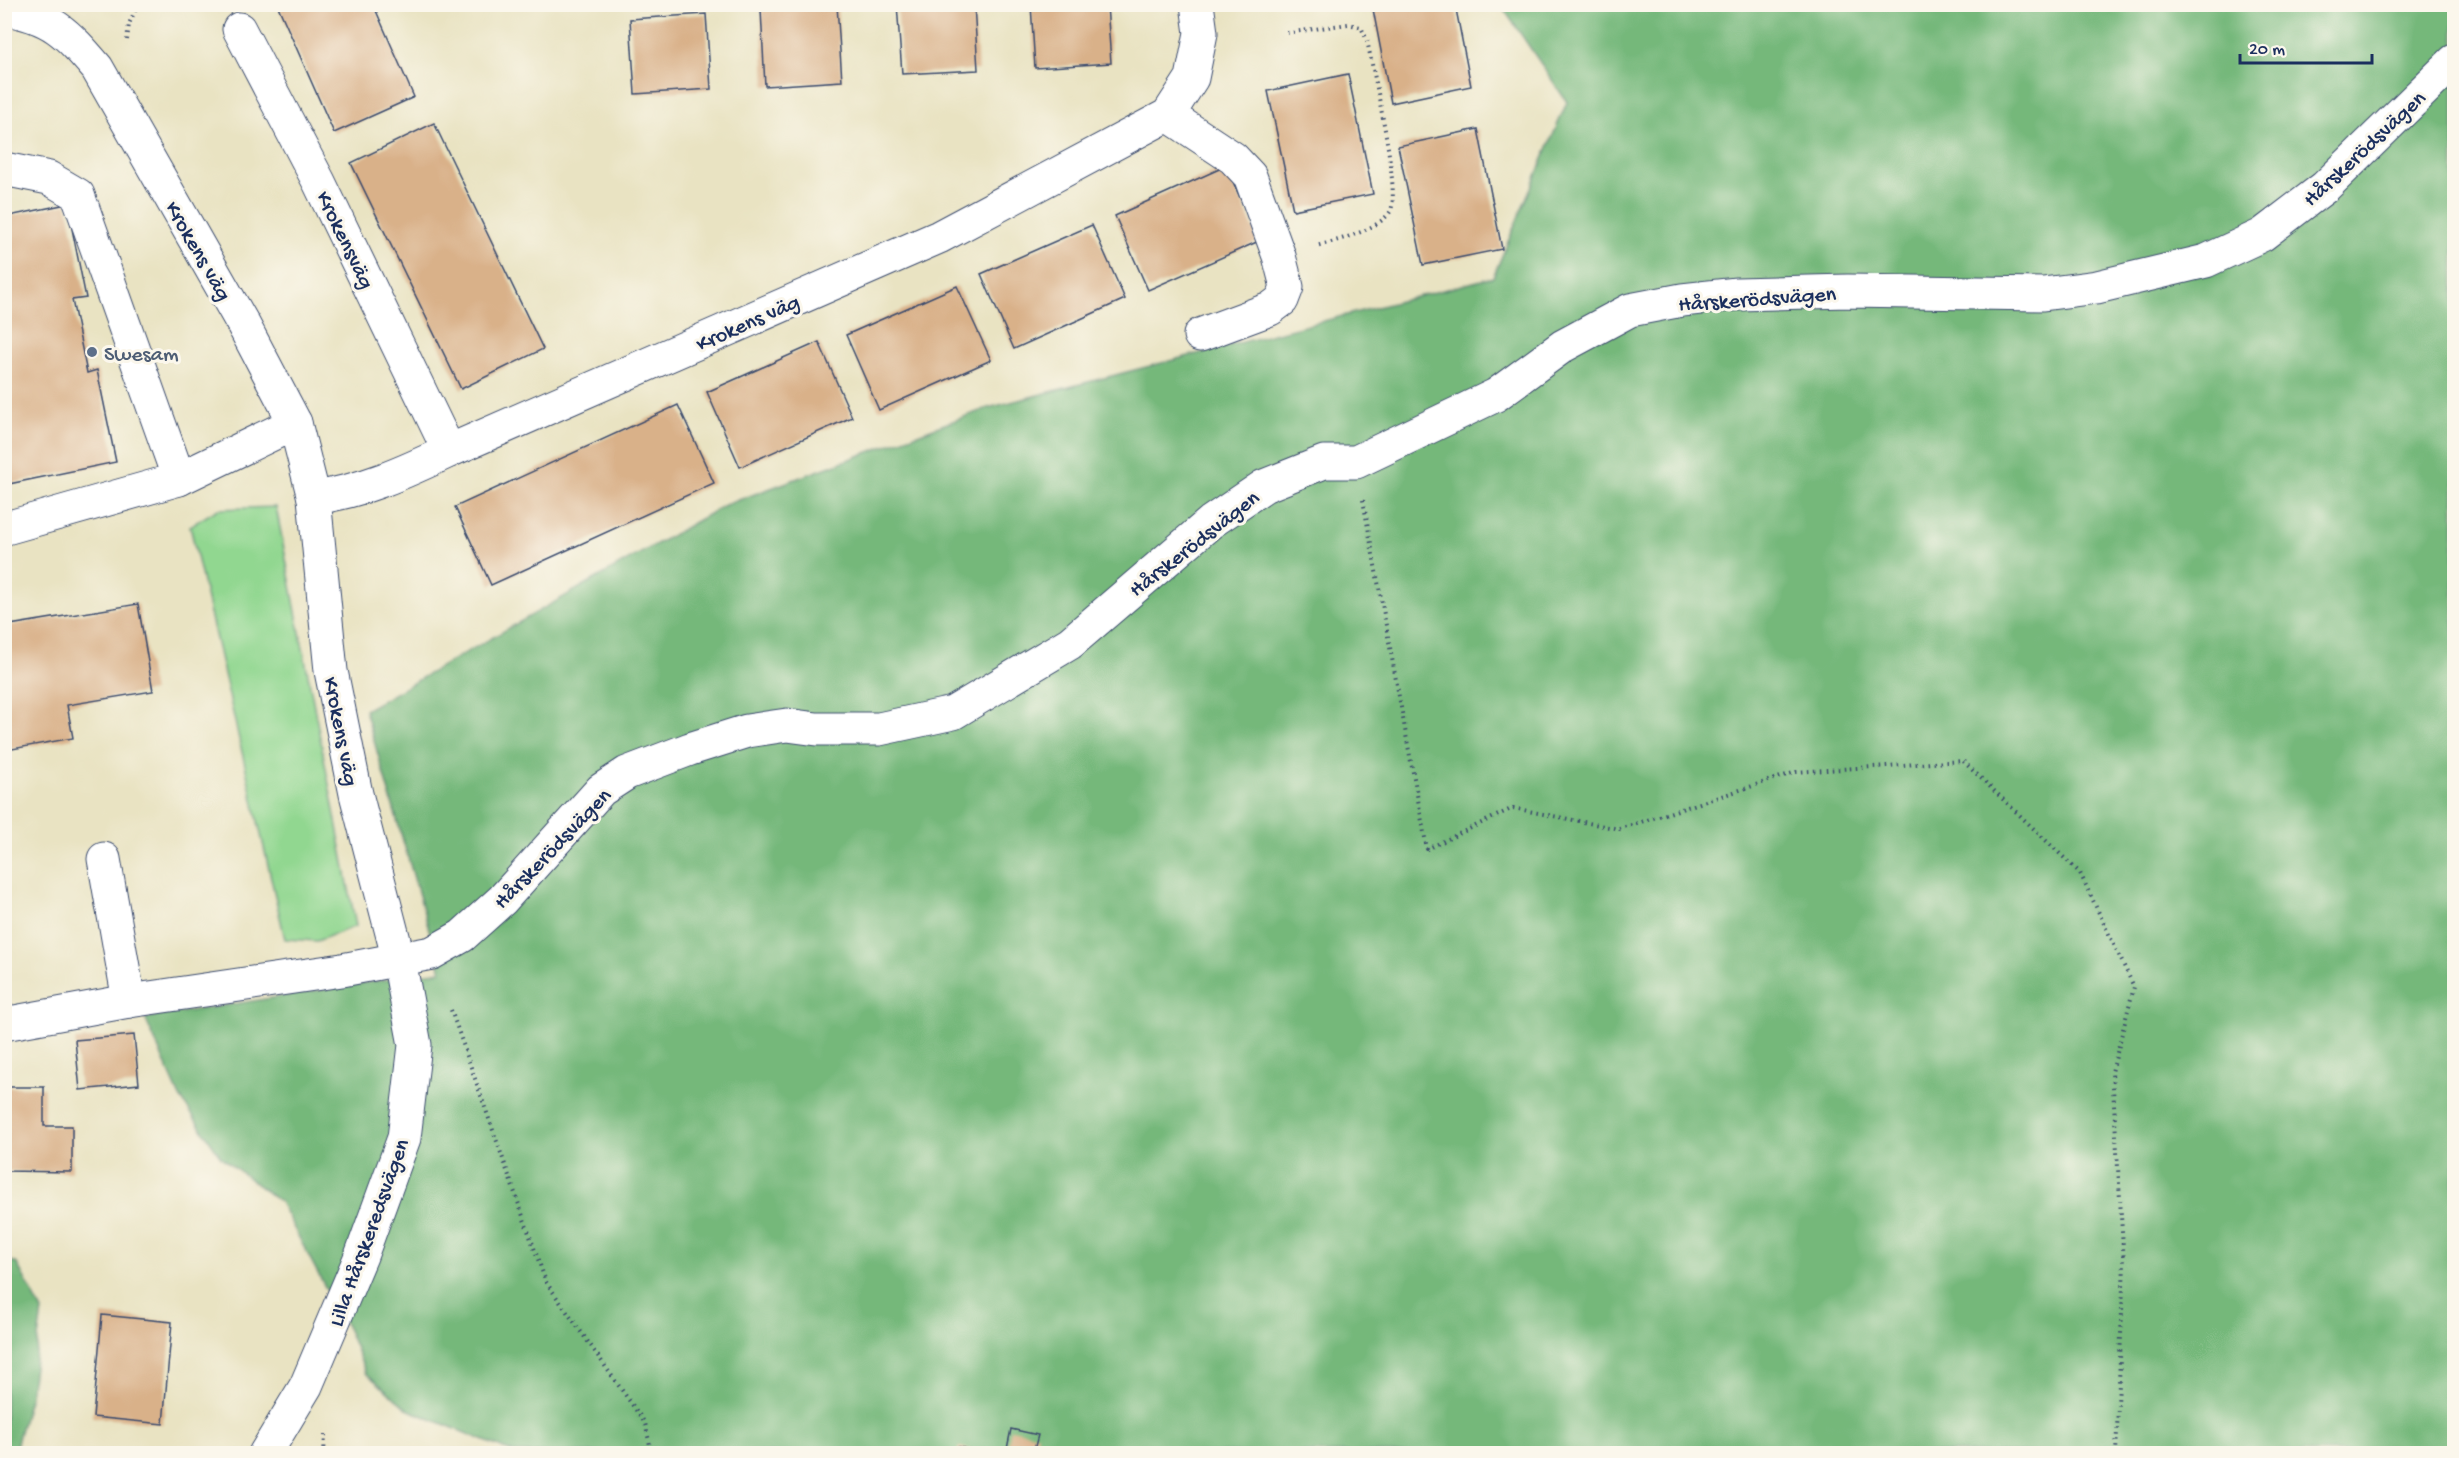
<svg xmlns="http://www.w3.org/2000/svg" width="2459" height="1458" viewBox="0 0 2459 1458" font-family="'Gochi Hand',sans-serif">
  <rect width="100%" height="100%" fill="#fbf7ec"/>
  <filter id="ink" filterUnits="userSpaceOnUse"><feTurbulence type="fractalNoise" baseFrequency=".0167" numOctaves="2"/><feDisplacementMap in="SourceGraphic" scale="12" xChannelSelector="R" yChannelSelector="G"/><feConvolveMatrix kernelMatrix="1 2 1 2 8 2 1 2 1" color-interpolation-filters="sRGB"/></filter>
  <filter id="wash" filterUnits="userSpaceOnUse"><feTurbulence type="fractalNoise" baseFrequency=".008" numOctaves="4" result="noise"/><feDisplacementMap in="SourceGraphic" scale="24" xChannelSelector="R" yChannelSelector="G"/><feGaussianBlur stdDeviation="1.35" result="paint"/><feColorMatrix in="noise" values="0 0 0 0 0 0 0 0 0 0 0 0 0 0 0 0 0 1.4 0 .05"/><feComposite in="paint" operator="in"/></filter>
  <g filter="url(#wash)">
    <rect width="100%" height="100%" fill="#e9e3c2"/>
    <path fill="#91d790" stroke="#568377" stroke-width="1.5" d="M276,507L356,926L317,941L285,939L190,526L218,509Z"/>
    <g fill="#74b87a" stroke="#48746c" stroke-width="1.5">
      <path d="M1501,5H2454V1453H514L409,1410L366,1373L348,1330L280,1202L221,1157L180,1097L145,1018L441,971L365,710L725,505L988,408L1493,277L1567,102Z"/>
      <path d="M5,1261L16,1262L42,1311L30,1395L14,1454L5,1453Z"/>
    </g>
    <g id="blocks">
      <g fill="#d9b189">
        <path d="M277,4H373L414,97L334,133Z"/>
        <path d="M897,4H974L978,70L902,74Z"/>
        <path d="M1372,4H1455L1471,86L1391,103Z"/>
        <path d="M837,5L842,81L765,86L761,10Z"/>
        <path d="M1031,5H1107L1111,63L1035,68Z"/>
        <path d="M706,14L711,89L635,94L630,19Z"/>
        <path d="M1348,74L1373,194L1293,210L1268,91Z"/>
        <path d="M434,123L543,349L461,389L351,163Z"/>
        <path d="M1478,129L1502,249L1423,265L1398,146Z"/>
        <path d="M1226,166L1259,241L1148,290L1115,216Z"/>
        <path d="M67,204L86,298L72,300L87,373L97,370L116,462L4,485V217Z"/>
        <path d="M1092,225L1125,299L1014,349L981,274Z"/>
        <path d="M957,286L991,360L879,410L846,335Z"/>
        <path d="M819,342L852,417L740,467L707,392Z"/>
        <path d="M678,405L714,483L491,585L455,507Z"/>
        <path d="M138,604L153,691L67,705L73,738L7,750L4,734V626Z"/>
        <path d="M134,1035L139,1084L80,1090L75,1040Z"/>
        <path d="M4,1087H44V1126H72V1172L4,1171Z"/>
        <path d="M102,1315L172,1322L163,1424L93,1417Z"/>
        <path d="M1011,1429L1038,1435L1033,1454H1006Z"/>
        <path d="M959,1447L983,1453V1454H957Z"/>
      </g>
    </g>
  </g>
  <g filter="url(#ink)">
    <use href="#blocks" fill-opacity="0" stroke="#3a4a6d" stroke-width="1.5"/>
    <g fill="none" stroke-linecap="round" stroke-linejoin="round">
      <g stroke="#3a4a6d" stroke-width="35">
        <g id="minor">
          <path d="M4,9C52,16 67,33 97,68L243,324L295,423L314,498L331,671L356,794L399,960L415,1045L404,1138L361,1256L306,1386L265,1454"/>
          <path d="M239,29L319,182L449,451"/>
          <path d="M1168,115L1233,158L1250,176L1279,256L1287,287L1282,300L1270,309L1200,335"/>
          <path d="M4,169L49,178L78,195L179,479"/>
          <path d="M314,498C363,491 405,472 449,451L939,237L1168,115L1192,78L1201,33L1197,4"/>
          <path d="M6,528L179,479L295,423"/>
          <path d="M104,859L129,1001"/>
          <path d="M4,1024L129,1001L342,970L432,953L462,936L502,900L601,790L627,773L690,749L747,731L787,725L817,729H879L953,713L1070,643L1211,522L1264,486L1324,462H1356L1496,395L1563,346L1630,310L1682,300L1737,294L1848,291L2043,294L2097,287L2206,261L2262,235L2325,187L2454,61"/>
        </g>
      </g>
      <g stroke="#3a4a6d" stroke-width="4" stroke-dasharray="1.5 4.5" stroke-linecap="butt">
        <path d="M1287,33L1348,24L1361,27L1367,40C1372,67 1402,194 1390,212C1378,230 1336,241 1316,246"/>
        <path d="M127,40L129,24L138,4"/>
        <path d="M1363,500L1427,849L1513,808L1619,829L1796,772L1963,761L2080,873L2134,987L2112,1072L2124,1263L2116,1454"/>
        <path d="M451,1010L546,1282L645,1423L652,1454"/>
        <path d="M324,1454L325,1435"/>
      </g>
      <use href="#minor" stroke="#fff" stroke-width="33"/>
    </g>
  </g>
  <circle fill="#5c6f8a" stroke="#fbf7ec" stroke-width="2" cx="92" cy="352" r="6"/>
  <g text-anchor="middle" stroke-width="6" stroke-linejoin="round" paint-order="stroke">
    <g font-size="22" fill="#1b2f5e" stroke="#fbf7ec">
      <text transform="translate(2363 147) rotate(-43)" y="8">Hårskerödsvägen</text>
      <text transform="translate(347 239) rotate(64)" y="8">Krokensväg</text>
      <text transform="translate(200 250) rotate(60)" y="8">Krokens väg</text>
      <text transform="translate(1757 297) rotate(-4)" y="8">Hårskerödsvägen</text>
      <text transform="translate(747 321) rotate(-24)" y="8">Krokens väg</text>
      <text transform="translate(1193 542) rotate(-38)" y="8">Hårskerödsvägen</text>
      <text transform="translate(343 731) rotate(79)" y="8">Krokens väg</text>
      <text transform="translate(551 847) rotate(-46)" y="8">Hårskerödsvägen</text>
      <text transform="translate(367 1232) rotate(-70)" y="8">Lilla Hårskeredsvägen</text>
    </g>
    <g font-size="22" fill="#4e5e75" stroke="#fbf7ec" text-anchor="start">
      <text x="104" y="360">Swesam</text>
    </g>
  </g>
  <rect width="2459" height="1458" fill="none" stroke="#fbf7ec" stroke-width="24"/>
  <path d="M2240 54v9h132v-9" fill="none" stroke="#1b2f5e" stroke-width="3"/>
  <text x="2249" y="54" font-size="18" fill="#1b2f5e" stroke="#fbf7ec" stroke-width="4.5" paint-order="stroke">20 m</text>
</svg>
